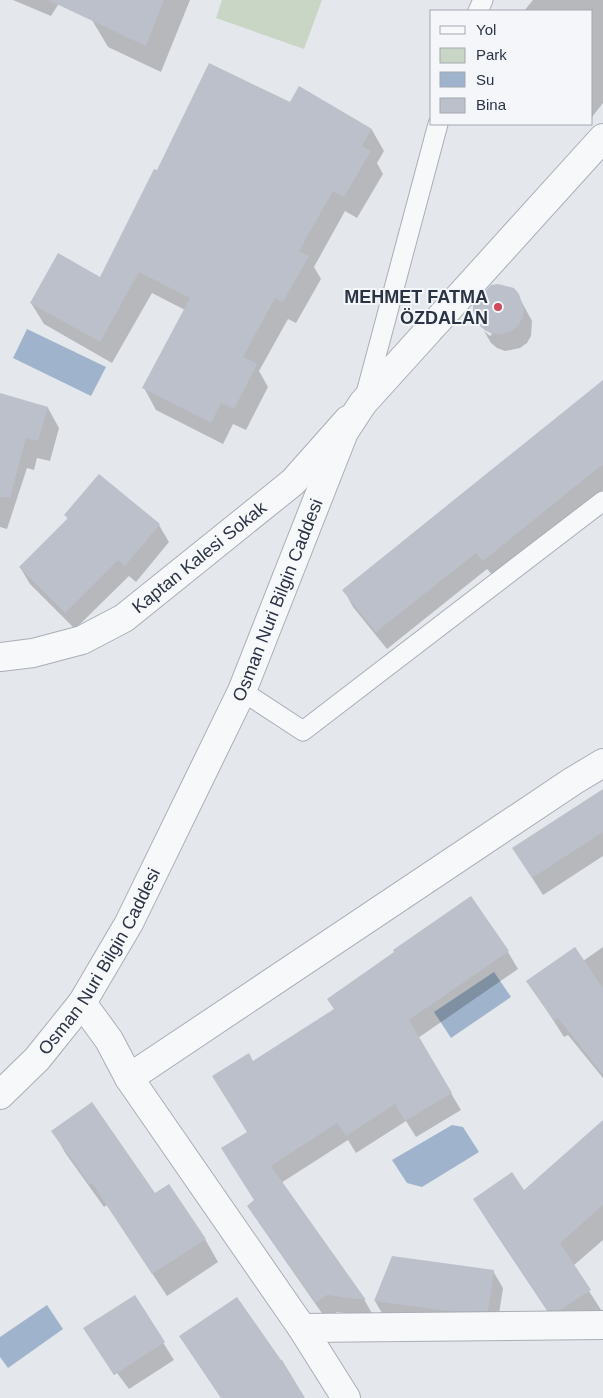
<svg xmlns="http://www.w3.org/2000/svg" width="603" height="1398" viewBox="0 0 603 1398" font-family="Helvetica,sans-serif">
  <rect width="100%" height="100%" fill="#e4e7ec"/>
  <path fill="#c9d6c5" d="M222,0H322L304,49L216,18Z"/>
  <g fill="#9fb4cc">
    <path d="M27,329L106,367L91,396L13,358Z"/>
    <path d="M494,972L511,997L451,1038L434,1012Z"/>
    <path d="M452,1125L463,1127L479,1152L422,1187L407,1183L392,1160Z"/>
    <path d="M47,1305L63,1329L8,1368L0,1357V1337Z"/>
  </g>
  <g fill="#0003">
    <path d="M13,0H61L51,16Z"/>
    <path d="M101,0H190L161,72L108,47L92,20Z"/>
    <path d="M533,0H603V103L592,117V11H524Z"/>
    <path d="M299,88L372,130L384,151L377,163L383,174L357,218L345,211L314,267L321,279L296,323L288,319L259,371L268,387L246,430L233,424L223,444L156,410L144,388L185,310L152,293L112,363L44,324L31,303L101,278L157,172L290,103Z"/>
    <path d="M518,295L532,321L531,336L527,343L520,348L505,351L497,348L491,343L484,331L490,336L492,334L482,326V328L474,311Z"/>
    <path d="M603,381V490L494,577L487,569L387,649L353,607L344,590Z"/>
    <path d="M0,395L48,408L59,428L50,461L37,458L34,470L27,468L7,529L0,527Z"/>
    <path d="M66,515L159,525L169,542L136,582L129,576L75,629L30,584L20,567L68,519Z"/>
    <path d="M603,791V856L543,895L524,865Z"/>
    <path d="M471,898L508,952L518,969L418,1038L461,1110L416,1137L406,1121L356,1153L348,1140L281,1183L365,1301L374,1317L337,1312L326,1319L259,1223L249,1206L255,1201L248,1132L253,1062L335,1010Z"/>
    <path d="M603,947V1078L568,1035L564,1037L528,981L583,961Z"/>
    <path d="M603,1122V1240L573,1266L603,1313L562,1333L488,1222L474,1199L524,1192Z"/>
    <path d="M53,1131L155,1195L205,1239L218,1262L167,1296L107,1205L104,1207L66,1154Z"/>
    <path d="M393,1257L493,1271L503,1288L497,1327L385,1318L375,1301Z"/>
    <path d="M134,1296L174,1360L129,1389L117,1373L114,1375L95,1345Z"/>
    <path d="M181,1337L303,1398H221Z"/>
  </g>
  <g fill="#bbc0ca">
    <path d="M48,0H164L146,46Z"/>
    <path d="M209,63L290,102L299,86L372,129L362,146L371,151L344,197L333,191L299,251L309,256L283,302L275,298L243,357L257,364L234,409L221,403L211,423L142,388L190,298L139,272L100,342L30,303L58,253L100,277L154,169L157,170Z"/>
    <path d="M498,284L514,288L519,294L524,310L522,319L518,326L511,331L503,334H494L486,331L480,326L473,311V304L491,285Z"/>
    <path d="M603,380V464L483,561L476,553L376,632L342,590Z"/>
    <path d="M0,393L48,407L38,441L26,438L10,498L0,497Z"/>
    <path d="M99,474L160,524L125,566L118,560L65,613L19,567L68,518L64,515Z"/>
    <path d="M603,789V832L532,878L512,848Z"/>
    <path d="M471,896L509,951L409,1020L452,1093L405,1121L395,1104L346,1136L337,1123L271,1166L366,1300L327,1295L316,1303L247,1206L254,1200L221,1148L247,1132L212,1076L249,1053L253,1061L334,1009L327,999L394,952L393,950Z"/>
    <path d="M575,947L603,988V1075L558,1018L554,1021L526,981Z"/>
    <path d="M92,1102L155,1193L169,1184L206,1239L152,1274L92,1183L90,1185L51,1131Z"/>
    <path d="M603,1120V1205L560,1243L591,1290L560,1310H547L473,1199L512,1172L524,1190Z"/>
    <path d="M392,1256L494,1270L488,1311H447L374,1301Z"/>
    <path d="M135,1295L165,1342L114,1375L83,1328Z"/>
    <path d="M237,1297L281,1360H282L305,1398H221L179,1336Z"/>
  </g>
  <g fill="none" stroke-linecap="round" stroke-linejoin="round">
    <g stroke="#a9aeb7" stroke-width="21">
      <g id="service">
        <path d="M478,11L483,0"/>
        <path d="M365,397L438,124"/>
        <path d="M242,691L303,731L603,501"/>
      </g>
    </g>
    <g stroke="#a9aeb7" stroke-width="30">
      <g id="minor">
        <path id="s1" d="M0,657L33,653L82,640L124,618L293,482L348,420"/>
        <path d="M129,1078L573,781L603,763"/>
        <path d="M302,1328L603,1325"/>
      </g>
    </g>
    <g stroke="#a9aeb7" stroke-width="30">
      <g id="tertiary">
        <path d="M82,1003L109,1040L129,1078L302,1328L346,1398"/>
        <path id="s2" d="M0,1095L37,1059L82,1003L129,923L242,691L344,432L363,403L603,138"/>
      </g>
    </g>
    <use href="#service" stroke="#f7f8fa" stroke-width="19"/>
    <use href="#minor" stroke="#f7f8fa" stroke-width="28"/>
    <use href="#tertiary" stroke="#f7f8fa" stroke-width="28"/>
  </g>
  <circle fill="#d1495b" stroke="#f4f6f9" stroke-width="2" cx="498" cy="307" r="5"/>
  <g text-anchor="middle" stroke-width="4" stroke-linejoin="round" paint-order="stroke">
    <g font-size="18" font-weight="bold" fill="#2b3445" stroke="#f4f6f9" text-anchor="end">
      <text x="488" y="303">MEHMET FATMA<tspan x="488" dy="21">ÖZDALAN</tspan></text>
    </g>
    <g font-size="18" fill="#2b3445" stroke="#f4f6f9">
      <text dy="6" stroke="none"><textPath href="#s1" startOffset="228">Kaptan Kalesi Sokak</textPath></text>
      <text dy="6" stroke="none"><textPath href="#s2" startOffset="572">Osman Nuri Bilgin Caddesi</textPath></text>
      <text dy="6" stroke="none"><textPath href="#s2" startOffset="168">Osman Nuri Bilgin Caddesi</textPath></text>
    </g>
  </g>
  <rect x="430" y="10" width="162" height="115" fill="#f4f6f9" stroke="#a4a8b1"/>
  <rect x="440" y="26" width="25" height="8" fill="#f7f8fa" stroke="#a4a8b1"/>
  <text x="476" y="35" font-size="15" fill="#2b3445">Yol</text>
  <rect x="440" y="48" width="25" height="15" fill="#c9d6c5" stroke="#a4a8b1"/>
  <text x="476" y="60" font-size="15" fill="#2b3445">Park</text>
  <rect x="440" y="72" width="25" height="15" fill="#9fb4cc" stroke="#a4a8b1"/>
  <text x="476" y="85" font-size="15" fill="#2b3445">Su</text>
  <rect x="440" y="98" width="25" height="15" fill="#bbc0ca" stroke="#a4a8b1"/>
  <text x="476" y="110" font-size="15" fill="#2b3445">Bina</text>
</svg>
